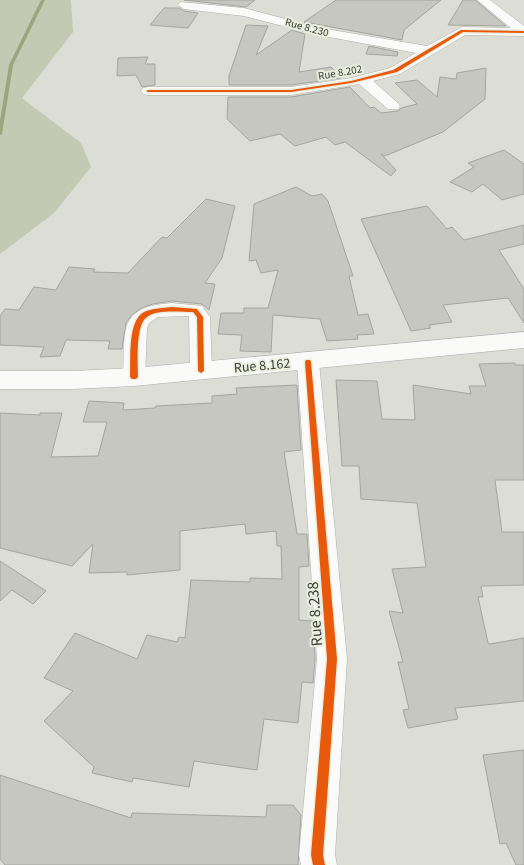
<svg xmlns="http://www.w3.org/2000/svg" width="524" height="865" viewBox="0 0 524 865" font-family="'Source Sans 3',sans-serif">
  <rect width="100%" height="100%" fill="#dcded6"/>
  <path fill="#c4c9b3" d="M0,0H71L73,32L22,98L81,143L91,167L54,213L0,254Z"/>
  <g fill="none" stroke-linecap="round" stroke-linejoin="round">
    <path fill="#9da47e" fill-rule="evenodd" d="M41,0H45L13,65L2,134L0,135V121L9,65Z"/>
  </g>
  <g fill="#c5c7c0" stroke="#a3a59f">
    <path d="M184,0H255L246,7Z"/>
    <path d="M336,0H441L404,30L402,40L304,22Z"/>
    <path d="M463,0H475L506,26L448,25Z"/>
    <path d="M164,8H179L184,11L198,13L188,28L150,25Z"/>
    <path d="M246,25L268,26L256,55L292,30L305,34L299,72L331,67L341,78L291,85H229V76Z"/>
    <path d="M369,46L398,52L397,56L366,54Z"/>
    <path d="M148,57L145,64H155V85L142,87L136,75L117,76L118,58Z"/>
    <path d="M486,68L485,99L443,132L385,156L381,154L396,170L391,176L345,142L335,145L326,137L295,146L280,134L250,141L227,119L228,97H291L350,87L370,108L374,107L381,113L398,111L401,108L417,104L395,83L417,80L437,97L440,77L456,79L457,73Z"/>
    <path d="M504,150L524,164V194L502,200L483,184L472,192L450,182L474,167L468,163Z"/>
    <path d="M296,187L312,196L322,194L328,201L353,276H349L358,315L368,314L374,334L357,335L358,339L327,341L320,319L273,315L271,352L240,351L242,335L218,334L221,313H244V308H268L278,270L261,273L256,260L249,261L254,204Z"/>
    <path d="M206,199L235,206L222,258L205,283L215,284L209,310L202,304L172,301L153,304L141,308L132,315L126,323L122,349H108L110,341L66,340L60,356L40,357L44,347L0,345V317L2,313L5,309L19,310L34,287L56,290L69,267L95,269L93,272L128,273L162,237L167,238Z"/>
    <path d="M427,206L447,229L452,227L464,240L524,225V244L499,250L524,289V323L508,298L443,305L452,322L429,325L431,328L411,331L361,219Z"/>
    <path d="M515,363V365H524V480H495L502,532H524V585L481,586L483,597H478L488,643L490,644L524,638V701L455,708L458,719L408,728L403,710L409,709L398,662H403L389,611L403,613L392,569L426,567L417,503L361,499L359,466H342L336,380L377,381L382,419L415,420L413,385L471,394L469,386H486L479,364Z"/>
    <path d="M297,385L301,450L284,452L297,534H307L309,566L299,567V620L313,621L315,659L313,683L302,682L298,723L264,719L257,770L194,761L189,787L133,778L132,782L92,773L94,767L44,721L73,691L44,678L75,633L137,659L147,635L177,642L179,637L185,638L191,580L250,582V578L282,579L281,546H277L276,531L246,534L245,524L180,531V570L127,575V572L89,573L93,544L72,566L0,548V413L40,415V413H62L51,457L98,456L107,422H83L89,401L124,403L123,410L155,408L156,406L212,403V396L237,394L236,388Z"/>
    <path d="M0,561L46,591L33,604L12,590L0,601Z"/>
    <path d="M524,750V865H516L506,843L500,844L483,755Z"/>
    <path d="M0,775L131,818L132,813L266,817L267,805H293L301,815L298,865H5L0,859Z"/>
  </g>
  <g fill="none" stroke-linecap="round" stroke-linejoin="round">
    <g stroke="#afb0ab" stroke-width="1">
      <g id="minor">
        <path d="M477,0H490L524,26V36L465,35L400,74L373,81L398,103L400,106L398,109H388L359,84L291,95H148L143,94L141,91L143,88L148,87H291L351,78L390,68L416,53L318,35L244,16L184,9L178,5L180,2L244,8L320,28L427,46L462,27L511,28Z"/>
        <path d="M172,303L202,306L210,317L212,371L209,376L201,378L193,376L190,371L189,316L158,317L149,323L147,329L145,377L142,382L134,384L126,382L123,377C126,331 116,307 172,303Z"/>
        <path d="M308,355L316,357L319,362L347,659L335,855L337,865H301L299,855L317,659L297,362L300,357Z"/>
      </g>
    </g>
    <g stroke="#afb0ab" stroke-width="1">
      <path id="highway" d="M524,332V348L134,386L73,389H0V371H73L134,368Z"/>
    </g>
    <use href="#minor" fill="#fafaf9" fill-rule="evenodd"/>
    <use href="#highway" fill="#fafaf9" fill-rule="evenodd"/>
    <g stroke="#eaeedf" stroke-width="3">
      <g id="cycleway">
        <path d="M461,30L524,31V33L463,32L397,72L351,83L291,92H148L146,91L148,90H291L351,81L393,70Z"/>
        <path d="M172,307L197,309L203,317L204,371L201,373L198,371L197,317L193,312C180,312 157,309 147,317C135,325 138,363 138,377L136,379H132L130,377C131,360 127,321 144,312C153,308 163,308 172,307Z"/>
        <path d="M306,360H310L311,362L337,659L323,855L325,865H313L311,855L327,659L305,362Z"/>
      </g>
    </g>
    <use href="#cycleway" fill="#e8590c" fill-rule="evenodd"/>
  </g>
  <g text-anchor="middle" stroke-width="4" stroke-linejoin="round" paint-order="stroke">
    <g font-size="11" fill="#3b3c36" stroke="#eaeedf">
      <text transform="translate(307 27) rotate(15)" y="4">Rue 8.230</text>
      <text transform="translate(340 72) rotate(-10)" y="4">Rue 8.202</text>
    </g>
    <g font-size="14" fill="#3b3c36" stroke="#eaeedf">
      <text transform="translate(262 365) rotate(-5)" y="5">Rue 8.162</text>
    </g>
    <g font-size="16" fill="#3b3c36" stroke="#eaeedf">
      <text transform="translate(314 614) rotate(-94)" y="6">Rue 8.238</text>
    </g>
  </g>
</svg>
